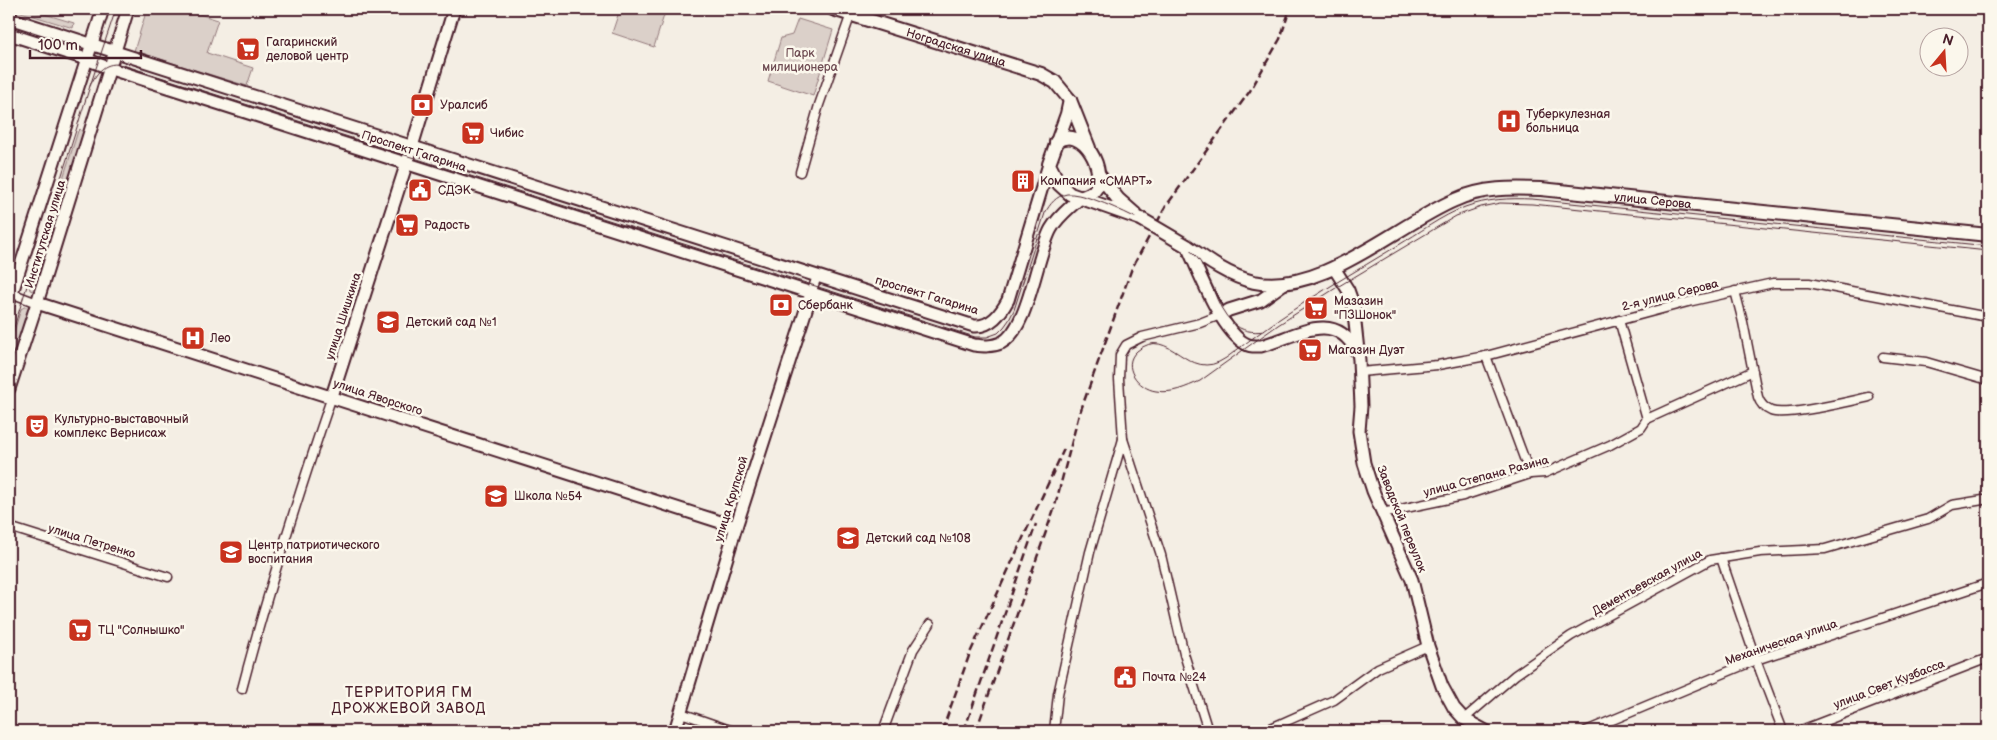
<svg xmlns="http://www.w3.org/2000/svg" width="1997" height="740" viewBox="0 0 1997 740" font-family="'Balsamiq Sans',sans-serif">
  <rect width="100%" height="100%" fill="#f4eee4"/>
  <filter id="ink" filterUnits="userSpaceOnUse"><feTurbulence type="fractalNoise" baseFrequency=".02" numOctaves="2"/><feDisplacementMap in="SourceGraphic" scale="10" xChannelSelector="R" yChannelSelector="G"/><feConvolveMatrix kernelMatrix="1 2 1 2 8 2 1 2 1" color-interpolation-filters="sRGB"/></filter>
  <g filter="url(#ink)">
    <g fill="#dbd0c9" stroke="#92787a">
      <path d="M11,9H28L74,23L73,28Z"/>
      <path d="M147,9H183L218,20L207,53L253,68L247,86L134,51Z"/>
      <path d="M620,9H666L654,47L612,33Z"/>
      <path d="M798,19L833,30L813,96L768,81L781,38L792,35Z"/>
      <path d="M80,129L84,134L36,292L30,290L29,286L78,131Z"/>
      <path d="M24,307H28L30,311L9,384V348L21,309Z"/>
    </g>
    <g fill="none" stroke-linecap="round" stroke-linejoin="round">
      <g stroke="#4a1f2b" stroke-width="11">
        <g id="minor">
          <path d="M800,172L819,105L852,11"/>
          <path d="M1735,291L1743,322L1758,397C1760,403 1764,408 1771,411C1787,417 1850,401 1869,397"/>
          <path d="M11,293L37,303"/>
          <path d="M811,294L817,276"/>
          <path d="M1619,320L1647,419"/>
          <path d="M1486,356L1530,474"/>
          <path d="M1883,357L1926,362L1988,380"/>
          <path d="M1360,372L1438,365L1486,356L1688,302L1773,283H1809L1988,317"/>
          <path d="M1123,439L1161,555L1184,654L1208,731"/>
          <path d="M1382,513L1463,496L1530,474L1545,473L1610,445L1641,428L1647,419L1753,371"/>
          <path d="M9,527L168,577"/>
          <path d="M1721,558L1756,660L1783,731"/>
          <path d="M242,689C268,590 299,493 332,396"/>
          <path d="M681,713L733,731"/>
          <path d="M1464,719L1515,675L1571,636L1710,560L1760,552L1825,549L1928,519L1952,505L1983,500"/>
          <path d="M883,731L913,650L930,624"/>
          <path d="M1054,731L1058,694L1090,552L1123,439L1119,379L1120,355L1126,345L1142,337L1200,323L1220,315"/>
          <path d="M1264,731L1334,700L1378,668L1428,646"/>
          <path d="M1586,731L1756,660L1988,583"/>
          <path d="M1799,731L1988,658"/>
        </g>
      </g>
      <g stroke="#4a1f2b" stroke-width="15">
        <g id="secondary">
          <path d="M9,18L974,326C991,327 1001,313 1008,300L1049,164"/>
          <path d="M9,34L86,59L111,69L974,345C983,346 992,347 1001,343C1029,329 1036,256 1051,229C1058,216 1070,208 1080,198"/>
          <path d="M1187,246C1199,272 1221,331 1246,344C1251,347 1256,346 1261,346C1295,337 1334,308 1356,351"/>
          <path d="M1334,268L1348,290L1353,304L1359,360L1361,406L1359,431L1364,463L1373,491L1412,580L1428,646L1442,686L1454,708L1464,719L1486,731"/>
          <path d="M9,302L103,9"/>
          <path d="M37,303L736,527"/>
          <path d="M1220,315L1229,310L1261,300L1286,282"/>
          <path d="M9,389L37,303L128,9"/>
          <path d="M332,396L410,153L454,9"/>
          <path d="M675,731L736,527L811,294"/>
        </g>
      </g>
      <g stroke="#4a1f2b" stroke-width="16">
        <g id="primary">
          <path id="s1" d="M833,9L1041,74L1055,82L1070,100L1089,148"/>
          <path d="M1070,100L1067,114L1049,164L1059,184L1070,194L1141,219"/>
          <path d="M1056,142C1083,122 1109,174 1094,191C1091,194 1085,196 1080,198"/>
          <path d="M1099,175L1118,199L1135,214"/>
          <path id="s2" d="M1187,246C1208,261 1229,276 1254,282C1321,296 1396,225 1455,200C1483,187 1512,188 1541,189L1988,235"/>
        </g>
      </g>
      <use href="#minor" stroke="#fbf7ec" stroke-width="8"/>
      <use href="#secondary" stroke="#fbf7ec" stroke-width="11"/>
      <use href="#primary" stroke="#fbf7ec" stroke-width="12"/>
      <g stroke="#4a1f2b" stroke-width="1">
        <path d="M90,86C97,71 106,61 123,65L975,337H987L998,333L1004,327L1009,320L1014,310L1045,213C1050,204 1056,196 1067,194C1091,191 1180,238 1196,256C1212,275 1214,306 1233,323C1241,331 1253,333 1264,331"/>
        <path d="M1988,246L1532,199C1509,198 1487,199 1465,207C1441,216 1419,233 1397,246C1356,271 1314,295 1275,322C1258,334 1242,346 1226,358C1187,385 1170,323 1137,351C1120,366 1139,389 1156,391C1172,394 1186,387 1200,381L1278,325L1339,286L1456,216L1481,207L1500,203L1532,204L1988,251"/>
        <path d="M9,343L90,86L116,9"/>
      </g>
      <g stroke="#4a1f2b" stroke-width="2.5" stroke-dasharray="8 4" stroke-linecap="butt">
        <path d="M942,731L970,653L1064,449"/>
        <path d="M964,731L1036,524"/>
        <path d="M976,731L1055,506L1078,418L1132,268L1166,206L1250,91L1280,39L1290,9"/>
      </g>
      <g stroke="#4a1f2b" stroke-width="16" stroke-linecap="butt">
        <path id="primary-bridge" d="M1141,219L1187,246"/>
      </g>
      <use href="#primary-bridge" stroke="#fbf7ec" stroke-width="12"/>
    </g>
  </g>
  <defs>
    <g id="supermarket-square" transform="scale(1.25)"><rect x="-9" y="-9" width="18" height="18" rx="4" fill="#c8321e" stroke="#fbf7ec"/><path d="M-6-5.5h2.5l.6 2H6L4.5 2H-2.5L-4.4-4H-6ZM-1.5 3.2a1.3 1.3 0 1 0 .1 0ZM3 3.2a1.3 1.3 0 1 0 .1 0Z" fill="#fff"/></g>
    <g id="bank-square" transform="scale(1.25)"><rect x="-9" y="-9" width="18" height="18" rx="4" fill="#c8321e" stroke="#fbf7ec"/><path d="M-6-4H6V4H-6ZM0-2.3a2.3 2.3 0 1 0 0 4.6a2.3 2.3 0 1 0 0-4.6Z" fill="#fff"/></g>
    <g id="hospital-square" transform="scale(1.25)"><rect x="-9" y="-9" width="18" height="18" rx="4" fill="#c8321e" stroke="#fbf7ec"/><path d="M-5-5h3v3.5h4V-5h3V5h-3V1.5h-4V5h-3Z" fill="#fff"/></g>
    <g id="building-square" transform="scale(1.25)"><rect x="-9" y="-9" width="18" height="18" rx="4" fill="#c8321e" stroke="#fbf7ec"/><path d="M-4-6H4V6H1V3H-1V6H-4ZM-2.5-4.3h1.7v1.8h-1.7ZM.8-4.3h1.7v1.8H.8ZM-2.5-1h1.7V.8h-1.7ZM.8-1h1.7V.8H.8Z" fill="#fff"/></g>
    <g id="civic-square" transform="scale(1.25)"><rect x="-9" y="-9" width="18" height="18" rx="4" fill="#c8321e" stroke="#fbf7ec"/><path d="M-.6-6.5H3V-4.5H.6V-3L4-1V1h2V6H-6V1h2V-1L-.6-3ZM-1.2 2.5V6h2.4V2.5Z" fill="#fff"/></g>
    <g id="school-square" transform="scale(1.25)"><rect x="-9" y="-9" width="18" height="18" rx="4" fill="#c8321e" stroke="#fbf7ec"/><path d="M0-5L7-2L0 1L-7-2ZM-4 1L0 2.5L4 1V4Q0 6-4 4Z" fill="#fff"/></g>
    <g id="theatre-square" transform="scale(1.25)"><rect x="-9" y="-9" width="18" height="18" rx="4" fill="#c8321e" stroke="#fbf7ec"/><path d="M-5-5.5Q0-4 5-5.5V0Q5 5 0 6Q-5 5-5 0ZM-3.3-2.5H-1v1.5H-3.3ZM1-2.5H3.3v1.5H1ZM-2.8 1Q0 5.5 2.8 1Z" fill="#fff"/></g>
  </defs>
  <g fill-rule="evenodd">
    <use href="#supermarket-square" x="248" y="49"/>
    <use href="#bank-square" x="422" y="105"/>
    <use href="#hospital-square" x="1509" y="121"/>
    <use href="#supermarket-square" x="473" y="133"/>
    <use href="#building-square" x="1023" y="181"/>
    <use href="#civic-square" x="420" y="190"/>
    <use href="#supermarket-square" x="407" y="225"/>
    <use href="#bank-square" x="781" y="305"/>
    <use href="#supermarket-square" x="1316" y="308"/>
    <use href="#school-square" x="388" y="322"/>
    <use href="#hospital-square" x="193" y="338"/>
    <use href="#supermarket-square" x="1310" y="350"/>
    <use href="#theatre-square" x="37" y="426"/>
    <use href="#school-square" x="496" y="496"/>
    <use href="#school-square" x="848" y="538"/>
    <use href="#school-square" x="231" y="552"/>
    <use href="#supermarket-square" x="80" y="630"/>
    <use href="#civic-square" x="1125" y="677"/>
  </g>
  <g text-anchor="middle" stroke-width="5" stroke-linejoin="round" paint-order="stroke">
    <g font-size="12" fill="#4a1f2b" stroke="#fbf7ec" text-anchor="start">
      <text x="266" y="46">Гагаринский<tspan x="266" dy="14">деловой центр</tspan></text>
      <text x="440" y="109">Уралсиб</text>
      <text x="1526" y="118">Туберкулезная<tspan x="1526" dy="14">больница</tspan></text>
      <text x="490" y="137">Чибис</text>
      <text x="1040" y="185">Компания «СМАРТ»</text>
      <text x="438" y="194">СДЭК</text>
      <text x="424" y="229">Радость</text>
      <text x="1334" y="305">Мазазин<tspan x="1334" dy="14">"ПЗШонок"</tspan></text>
      <text x="798" y="309">Сбербанк</text>
      <text x="406" y="326">Детский сад №1</text>
      <text x="210" y="342">Лео</text>
      <text x="1328" y="354">Магазин Дуэт</text>
      <text x="54" y="423">Культурно-выставочный<tspan x="54" dy="14">комплекс Вернисаж</tspan></text>
      <text x="514" y="500">Школа №54</text>
      <text x="866" y="542">Детский сад №108</text>
      <text x="248" y="549">Центр патриотического<tspan x="248" dy="14">воспитания</tspan></text>
      <text x="98" y="634">ТЦ "Солнышко"</text>
      <text x="1142" y="681">Почта №24</text>
    </g>
    <g font-size="12" fill="#4a1f2b" stroke="#fbf7ec">
      <text dy="4" stroke="none"><textPath href="#s1" startOffset="129">Ноградская улица</textPath></text>
      <text transform="translate(414 151) rotate(18)" y="4">Проспект Гагарина</text>
      <text dy="4" stroke="none"><textPath href="#s2" startOffset="498">улица Серова</textPath></text>
      <text transform="translate(45 234) rotate(-73)" y="4">Институтская улица</text>
      <text transform="translate(927 295) rotate(17)" y="4">проспект Гагарина</text>
      <text transform="translate(1670 295) rotate(-14)" y="4">2-я улица Серова</text>
      <text transform="translate(343 316) rotate(-72)" y="4">улица Шишкина</text>
      <text transform="translate(378 397) rotate(18)" y="4">улица Яворского</text>
      <text transform="translate(1486 476) rotate(-15)" y="4">улица Степана Разина</text>
      <text transform="translate(731 499) rotate(-73)" y="4">улица Крупской</text>
      <text transform="translate(1402 519) rotate(68)" y="4">Заводской переулок</text>
      <text transform="translate(92 541) rotate(17)" y="4">улица Петренко</text>
      <text transform="translate(1647 582) rotate(-29)" y="4">Дементьевская улица</text>
      <text transform="translate(1781 642) rotate(-19)" y="4">Механическая улица</text>
      <text transform="translate(1889 684) rotate(-21)" y="4">улица Свет Кузбасса</text>
    </g>
    <g font-size="12" fill="#6e4b52" stroke="#fbf7ec">
      <text x="800" y="57">Парк<tspan x="800" dy="14">милиционера</tspan></text>
    </g>
    <g font-size="14" letter-spacing="1" fill="#4a1f2b" stroke="#fbf7ec">
      <text x="409" y="697">ТЕРРИТОРИЯ ГМ<tspan x="409" dy="16">ДРОЖЖЕВОЙ ЗАВОД</tspan></text>
    </g>
  </g>
  <rect width="1997" height="740" fill="none" stroke="#fbf7ec" stroke-width="30"/>
  <rect x="15" y="15" width="1967" height="710" fill="none" stroke="#4a1f2b" stroke-width="2" filter="url(#ink)"/>
  <g transform="translate(1944 52) rotate(18)"><circle r="24" fill="#fbf7ec" stroke="#b4a19f"/>
  <path d="M0-4L9 19L0 12L-9 19Z" fill="#c8321e"/>
  <text y="-8" font-size="14" font-weight="bold" text-anchor="middle" fill="#4a1f2b">N</text>
  </g>
  <path d="M30 50v8h111v-8" fill="none" stroke="#4a1f2b" stroke-width="2.5"/>
  <text x="38" y="50" font-size="15" fill="#4a1f2b" stroke="#fbf7ec" stroke-width="4" paint-order="stroke">100 m</text>
</svg>
